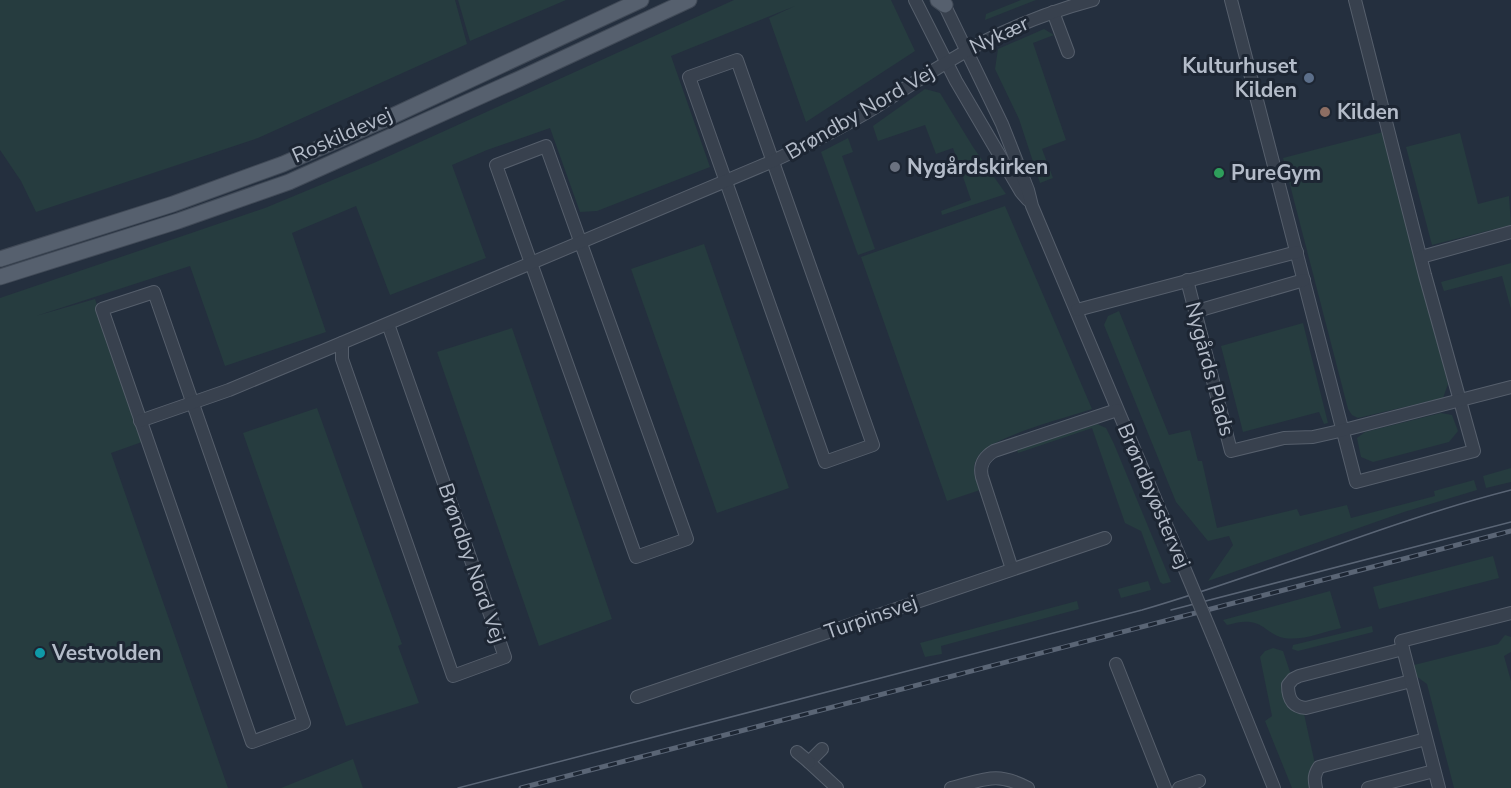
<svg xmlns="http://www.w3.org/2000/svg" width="1511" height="788" viewBox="0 0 1511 788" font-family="'Nunito Sans',sans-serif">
  <rect width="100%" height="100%" fill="#242f3e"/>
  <g fill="#263c3f">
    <path d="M0,0H455L467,44L258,138L36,212L21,181L0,150Z"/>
    <path d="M458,0H566L470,41Z"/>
    <path d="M734,0H891L915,51L806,122L769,18L795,6L671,56L710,167L597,211L580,212L550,128L487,150L452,165L486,258L390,295L356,206L292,233L326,332L225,366L190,266L36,316L95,299L142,442L111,453L228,788H0V298L265,208L376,162Z"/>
    <path d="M1021,0H1036L985,20L986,14Z"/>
    <path d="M1044,29L1054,35L1033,43L1066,140L1042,149L1053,178L1040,183L1019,119L995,69L998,49Z"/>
    <path d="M925,89L940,93L973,147L1006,194L942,215L941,211L971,200L953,148L936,154L925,125L878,141L873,126Z"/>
    <path d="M1383,132L1448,384L1443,398L1358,418L1352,415L1348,409L1283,158Z"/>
    <path d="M1460,133L1478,204L1509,196L1511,225L1432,245L1406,147Z"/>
    <path d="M848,138L853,152L842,156L875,249L858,255L821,152Z"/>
    <path d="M1005,206L1092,409C1068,417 991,437 979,455C970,467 975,478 980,490L947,501L861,257Z"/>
    <path d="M704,244L789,488L717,513L631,269Z"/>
    <path d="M1511,263V309L1502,276L1444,291L1441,282Z"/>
    <path d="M1119,311L1169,435L1190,430L1198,461H1202L1217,528L1297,509L1300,516L1347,505L1351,518L1435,496L1434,491L1474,480L1477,490L1404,512L1208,581L1233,545L1229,536L1208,541L1176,502L1104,325L1108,316Z"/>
    <path d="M1303,323L1328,423L1324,424L1319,412L1243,432L1221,346Z"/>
    <path d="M512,328L612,619L539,646L437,352Z"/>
    <path d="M317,408L402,644L398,646L419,703L346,726L243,433Z"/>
    <path d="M1441,413L1452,415L1458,431L1449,442L1373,462L1361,457L1357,438L1365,432Z"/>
    <path d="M1097,424L1106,428L1114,444L1171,582L1163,584L1160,582L1141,531L1125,523L1092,428L1018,453L1017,450Z"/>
    <path d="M1511,468V482L1486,488L1483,476Z"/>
    <path d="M1493,556L1499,578L1379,609L1373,587Z"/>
    <path d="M1148,581L1151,590L1121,598L1118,589Z"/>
    <path d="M1330,591L1341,628C1323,632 1303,641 1284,638C1272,636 1265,626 1255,623C1245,620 1236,623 1227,625L1223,620Z"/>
    <path d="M1077,601L1079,609L941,646L942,654L925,657L920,643Z"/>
    <path d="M1372,626L1373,632L1298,651L1292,649L1293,645Z"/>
    <path d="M1505,635L1511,637V652L1504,656L1511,681V788H1454L1427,684L1416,676L1414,665L1498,644Z"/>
    <path d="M1273,648L1283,651L1291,675L1296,711L1304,714L1315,764L1312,788H1292L1265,721L1272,716L1260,657L1265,651Z"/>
    <path d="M353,759L363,788H281Z"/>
  </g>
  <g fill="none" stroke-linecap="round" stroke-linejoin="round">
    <g stroke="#565f6c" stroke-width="14">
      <g id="minor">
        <path d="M915,0L956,81L1021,192L1028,200"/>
        <path d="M942,0L1002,124L1028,190L1032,206L1183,565"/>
        <path d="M1231,0L1356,482L1474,451L1425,275L1355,0"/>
        <path d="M1053,12L1068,52"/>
        <path d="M737,60L873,445L825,462L689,77Z"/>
        <path d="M546,146L687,539L636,557L496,165Z"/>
        <path d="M1421,257L1511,232"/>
        <path d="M1187,280L1231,451L1284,438L1313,437L1344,430L1511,387"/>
        <path d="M154,292L304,723L252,742L102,309Z"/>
        <path d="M1204,309L1304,280"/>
        <path d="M1077,310L1297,252"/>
        <path d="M342,343V359L453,676L505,657L388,324"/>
        <path d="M140,421L229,390L325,350L773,161C807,145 841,128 874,108C911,85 947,60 987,40C1021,23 1056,10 1093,0"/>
        <path d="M1012,569L982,477C979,465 984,457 994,451L1117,410"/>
        <path d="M1216,644L1274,788"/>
        <path d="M1403,649L1299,676L1293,679L1288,685C1288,698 1292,707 1306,708L1411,681"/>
        <path d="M1116,664L1165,788"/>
        <path d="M637,697L1105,538"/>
        <path d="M822,749L809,762L837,788"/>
        <path d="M797,752L809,762"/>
        <path d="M951,788C984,780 996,771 1028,788"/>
        <path d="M1179,788L1199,781"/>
        <path d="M1316,788C1314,779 1314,775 1319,767L1426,739"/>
        <path d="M1368,788L1434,771"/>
        <path d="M1439,788L1401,641L1511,613"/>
      </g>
    </g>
    <g stroke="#414a57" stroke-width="17">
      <g id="major">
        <path d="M938,0L945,5"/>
        <path d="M0,259L173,204L283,164L386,119L641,0"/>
        <path d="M0,277L178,221L289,182L519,79L689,0"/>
      </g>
    </g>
    <use href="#minor" stroke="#38414e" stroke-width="12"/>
    <use href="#major" stroke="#56606e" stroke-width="15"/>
    <g stroke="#5a6575" stroke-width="1.5">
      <path d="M1171,610L1511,522"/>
      <path d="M458,788L1142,610C1267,574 1386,522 1511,490"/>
    </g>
    <g stroke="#5a6575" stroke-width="5">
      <path id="rail" d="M521,788L1511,531"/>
    </g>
    <use href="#rail" stroke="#1d2633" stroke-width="3" stroke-dasharray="9" stroke-linecap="butt"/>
    <g stroke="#565f6c" stroke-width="14" stroke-linecap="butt">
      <path id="minor-bridge" d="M1183,565L1216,644"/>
    </g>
    <use href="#minor-bridge" stroke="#38414e" stroke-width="12"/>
  </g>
  <circle fill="#5c6f8a" stroke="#1d2633" stroke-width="2" cx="1309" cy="78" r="6"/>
  <circle fill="#8d6e63" stroke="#1d2633" stroke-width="2" cx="1325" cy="112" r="6"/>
  <circle fill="#6b7280" stroke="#1d2633" stroke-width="2" cx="895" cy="167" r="6"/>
  <circle fill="#2e9e5b" stroke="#1d2633" stroke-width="2" cx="1219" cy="173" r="6"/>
  <circle fill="#0f9aa8" stroke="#1d2633" stroke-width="2" cx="40" cy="653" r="6"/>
  <g text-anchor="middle" stroke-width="6" stroke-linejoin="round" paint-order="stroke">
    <g font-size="21" fill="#b4bcc9" stroke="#1d2633">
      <text transform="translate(999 35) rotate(-25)" y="7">Nykær</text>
      <text transform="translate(860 112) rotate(-30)" y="7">Brøndby Nord Vej</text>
      <text transform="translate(342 135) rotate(-24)" y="7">Roskildevej</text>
      <text transform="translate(1210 369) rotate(75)" y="7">Nygårds Plads</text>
      <text transform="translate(1154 496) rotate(67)" y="7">Brøndbyøstervej</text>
      <text transform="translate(472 563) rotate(71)" y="7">Brøndby Nord Vej</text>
      <text transform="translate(871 617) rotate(-19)" y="7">Turpinsvej</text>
    </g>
    <g font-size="21" font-weight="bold" fill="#b4bcc9" stroke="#1d2633" text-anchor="start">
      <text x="1297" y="73" text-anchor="end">Kulturhuset<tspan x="1297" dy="24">Kilden</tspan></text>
      <text x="1337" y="119">Kilden</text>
      <text x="907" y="174">Nygårdskirken</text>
      <text x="1231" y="180">PureGym</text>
      <text x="52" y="660">Vestvolden</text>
    </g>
  </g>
</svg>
